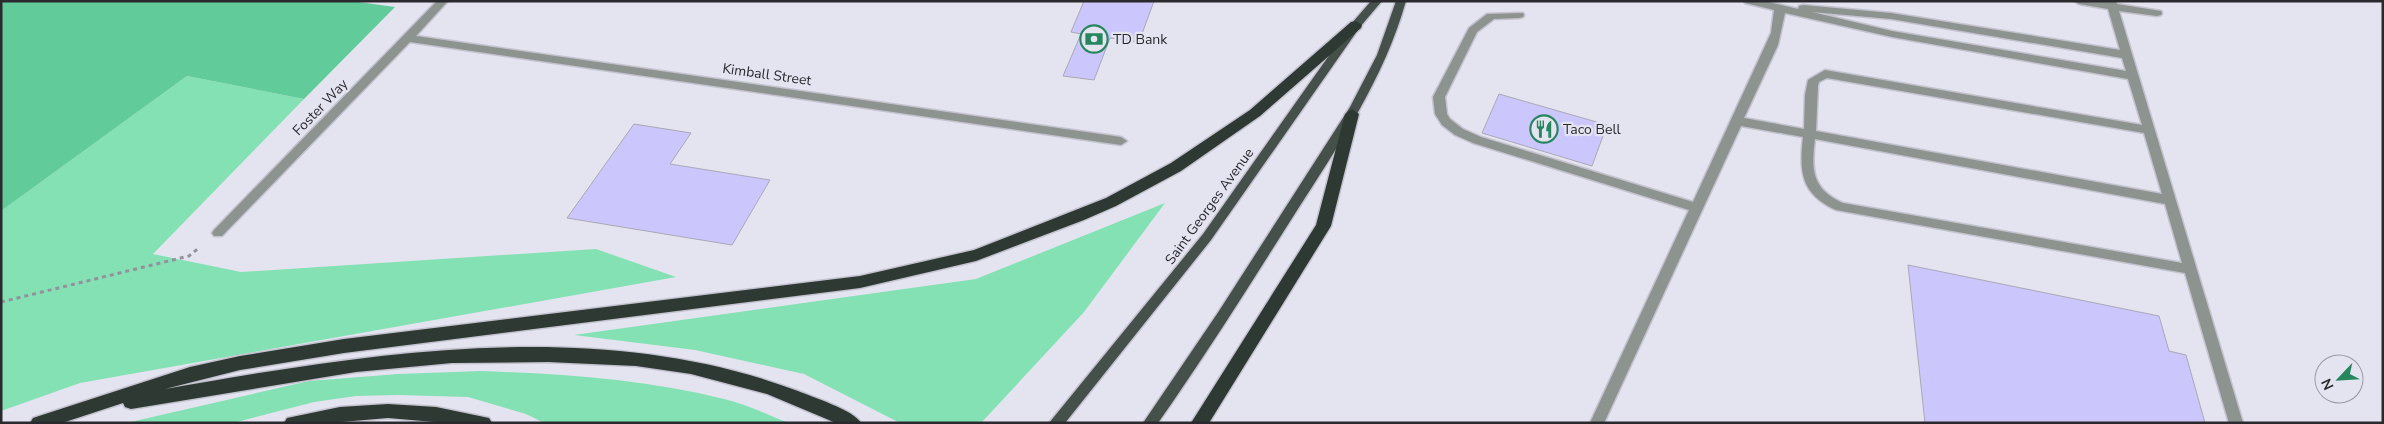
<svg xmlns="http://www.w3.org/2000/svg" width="2384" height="424" viewBox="0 0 2384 424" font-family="'Nunito Sans',sans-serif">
  <rect width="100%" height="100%" fill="#e4e4f1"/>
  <g fill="#84e1b3">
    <path d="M187,76L304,99L153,254L241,272L596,249L676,277L80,383L1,411V211Z"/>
    <path d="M1165,203L1084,312L981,423H900L804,374L695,350L574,335L976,279Z"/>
    <path d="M481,371C563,374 644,379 724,399C746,404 768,415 789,423H544L526,414L468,397L398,395L356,396L314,402L233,423H126L309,381L398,374Z"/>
  </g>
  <path fill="#61cb9a" d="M1,1H351L395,7L304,99L187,76L1,211Z"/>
  <g fill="#cbc7fc" stroke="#a9a8b5">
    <path d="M1084,1H1154L1139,42L1110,38L1094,80L1063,76L1081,34L1071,32Z"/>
    <path d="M1499,94L1607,125L1592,166L1482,133Z"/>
    <path d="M634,124L691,133L670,164L770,180L732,245L567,218Z"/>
    <path d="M1908,265L2159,316L2169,351L2186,355L2205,423H1925Z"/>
  </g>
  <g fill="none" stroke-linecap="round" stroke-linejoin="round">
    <g stroke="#c3c2ce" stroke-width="3">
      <g id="minor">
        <path d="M437,1H448L416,36L1121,137L1127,141L1121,145L410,42L222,236H214L212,233L214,230Z"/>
        <path d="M1744,1H1764L1798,9L1799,6L1803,5L1891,13L2120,50L2108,9L2079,4L2074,1H2116L2117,4L2161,11L2162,13L2161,15L2157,16L2119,11L2243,423H2229L2185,273L1836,210C1801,194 1799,172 1803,137L1741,126L1604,423H1590L1689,210L1473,143L1455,135L1442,125L1435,114L1433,97L1469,28L1487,14L1523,13L1524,15L1523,17L1519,18L1494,19L1477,32L1445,97L1447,114L1450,119L1463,129L1481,137L1693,202L1771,33L1774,10L1745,3ZM1812,12L1891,19L2122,58L2126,71L1892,31ZM1785,13L1892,37L2128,79L2142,125L1825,70L1808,80L1805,95L1804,129L1744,118L1778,45ZM1827,78L2144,133L2162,194L1816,131L1818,86L1819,82ZM1815,139L2165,204L2182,263L1843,203C1812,189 1811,170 1815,139Z"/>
      </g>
    </g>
    <g stroke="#c3c2ce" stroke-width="3">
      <g id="major">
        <path d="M1371,1H1382L1360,27L1211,240L1065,423H1049L1203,234L1352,23Z"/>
        <path d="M1396,1H1406C1384,79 1339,145 1296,212C1256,275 1216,339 1174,400L1158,423H1143L1219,311L1350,107L1377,55Z"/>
      </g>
    </g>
    <g stroke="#c3c2ce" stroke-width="3">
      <g id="highway">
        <path d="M1356,21L1362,25L1361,28L1260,116L1181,171L1116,206L1084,220L976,261L860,288L344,353L240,370L165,389C370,353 597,315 798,391C812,397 854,410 861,423H836L767,394L691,374L636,366L548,362L452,363L356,372L131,409L125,407L123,403L62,423H30L33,418L39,416L190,367L240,356L344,339L860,276L974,250L1106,198L1171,163L1250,110L1351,22Z"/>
        <path d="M1352,109L1359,114L1331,226L1209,423H1191L1316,225L1345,114Z"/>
        <path d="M388,404L436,407L489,418L492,423H446L388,418L330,423H284L287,418L340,407Z"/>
      </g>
    </g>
    <path stroke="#93929c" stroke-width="3" stroke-dasharray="4 4" stroke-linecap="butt" d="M1,302L189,256L200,247"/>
    <use href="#minor" fill="#8d938f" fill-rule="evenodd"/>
    <use href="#major" fill="#46504a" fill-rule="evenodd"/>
    <use href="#highway" fill="#2e3933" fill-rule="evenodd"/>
  </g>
  <defs>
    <g id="bank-ring" transform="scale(1.4375)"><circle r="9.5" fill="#e4e4f1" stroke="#26865e" stroke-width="1.5"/><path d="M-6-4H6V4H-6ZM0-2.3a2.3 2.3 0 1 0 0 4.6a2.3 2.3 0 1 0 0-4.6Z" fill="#26865e"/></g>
    <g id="restaurant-ring" transform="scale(1.4375)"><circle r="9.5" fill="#e4e4f1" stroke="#26865e" stroke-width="1.5"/><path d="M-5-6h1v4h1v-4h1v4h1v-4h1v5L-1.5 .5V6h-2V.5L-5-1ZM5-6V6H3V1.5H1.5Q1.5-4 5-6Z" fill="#26865e"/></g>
  </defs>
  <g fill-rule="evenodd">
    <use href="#bank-ring" x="1094" y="39"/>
    <use href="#restaurant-ring" x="1544" y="129"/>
  </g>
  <g text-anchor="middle" stroke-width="4.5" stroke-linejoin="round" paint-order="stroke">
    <g font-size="14" fill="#2a292e" stroke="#e4e4f1" text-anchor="start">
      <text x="1113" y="44">TD Bank</text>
      <text x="1563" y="134">Taco Bell</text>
    </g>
    <g font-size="14" fill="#2a292e" stroke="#e4e4f1">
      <text transform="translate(767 74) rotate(8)" y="5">Kimball Street</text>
      <text transform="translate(320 107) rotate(-46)" y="5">Foster Way</text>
      <text transform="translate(1209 206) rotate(-54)" y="5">Saint Georges Avenue</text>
    </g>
  </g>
  <rect width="2384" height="424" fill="none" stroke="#2a292e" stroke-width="5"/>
  <g transform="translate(2339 379) rotate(245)"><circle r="24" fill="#e4e4f1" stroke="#9a99a3"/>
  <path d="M0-4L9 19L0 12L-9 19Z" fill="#26865e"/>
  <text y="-8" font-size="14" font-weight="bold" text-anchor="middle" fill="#2a292e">N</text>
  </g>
</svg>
